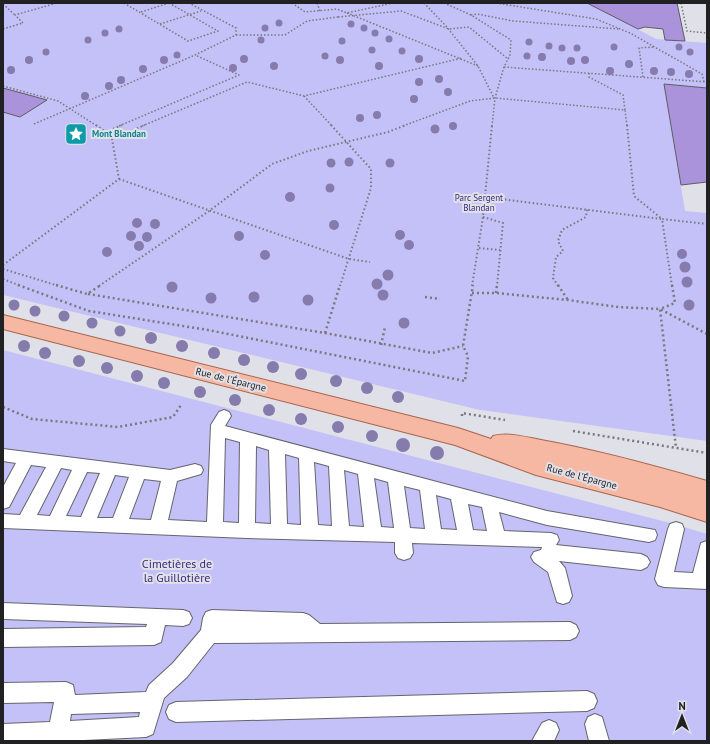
<svg xmlns="http://www.w3.org/2000/svg" width="710" height="744" viewBox="0 0 710 744" font-family="'PT Sans',sans-serif">
  <rect width="100%" height="100%" fill="#e0e0e8"/>
  <g fill="#c4c0f8">
    <path d="M3,3H589L656,39L707,43V88L664,84L685,211L707,213V441L480,410L3,295Z"/>
    <path d="M3,350L674,524L707,534V741H3Z"/>
  </g>
  <g fill="#aa93da" stroke="#5e5c63">
    <path d="M587,3H677L685,41L665,40L663,29L645,27L638,29Z"/>
    <path d="M664,84L707,88V182L681,185Z"/>
    <path d="M3,88L47,100L20,117L3,112Z"/>
  </g>
  <g fill="none" stroke-linecap="round" stroke-linejoin="round">
    <g stroke="#65656c" stroke-width="2">
      <g id="lane">
        <path d="M224,410L229,412L231,416L225,426L547,511L655,530L657,535L655,540L649,542L547,525L499,512L504,531L551,533L557,535L559,540L556,545L641,554L647,557L650,562L647,567L641,570L559,561L565,568L572,596L569,602L563,604L557,602L548,572L534,562L531,557L534,552L541,550L542,547L412,543L413,553L410,558L404,560L398,558L395,553V542L247,538L3,528V514L20,515L46,467L31,465L9,507L3,509V487L16,463L3,461V449L170,470L195,464L201,466L203,470L201,474L177,481L168,520L207,522L211,425L219,412ZM225,438L240,442L239,523L223,522ZM256,446L269,450L271,524L255,523ZM285,454L299,458L301,525L287,524ZM314,462L329,466L332,526L318,525ZM61,468L72,470L50,516L37,515ZM344,470L358,474L364,527L349,526ZM87,472L100,473L81,517L66,516ZM115,475L129,477L113,518H97ZM374,478L388,482L394,528L381,527ZM144,479L161,481L151,520L129,519ZM404,486L420,490L425,529L410,528ZM436,495L451,499L457,530L441,529ZM468,504L482,507L487,531L473,530Z"/>
        <path d="M676,522L682,524L684,529L674,572L693,573L701,543L707,541V589L664,587L658,585L655,579L668,529L670,524Z"/>
        <path d="M3,603L183,610L189,612L192,618L189,624L183,626L165,625L161,642L154,645L3,647V629L146,627L147,624L3,619Z"/>
        <path d="M212,610L303,613L309,615L320,624L570,622L576,625L579,631L576,637L570,640L214,643L187,677L164,698L153,734L146,737L64,741H3V724L50,722L54,702L3,703V683L66,682L73,685L75,695L146,692L149,685L173,663L201,630L203,618L206,612ZM140,712L139,717L70,721L71,714Z"/>
        <path d="M587,691L594,694L597,701L594,708L587,711L176,722L169,719L166,712L169,705L176,702Z"/>
        <path d="M595,714L602,717L609,741H589L585,724L588,717Z"/>
        <path d="M549,720L556,723L559,730L554,741H532L542,723Z"/>
      </g>
    </g>
    <g stroke="#a8654e" stroke-width="2">
      <path id="primary" d="M3,315L458,428L491,439L493,436C508,432 525,437 541,440C597,450 652,465 707,481V522L660,507L536,475L455,445L3,329Z"/>
    </g>
    <g stroke="#78787d" stroke-width="1.5" stroke-dasharray="1.5 2" stroke-linecap="butt">
      <path d="M124,3L188,41L218,31L169,3"/>
      <path d="M292,3L305,12L337,9L347,13L393,3"/>
      <path d="M317,3L320,11"/>
      <path d="M424,3L446,26L478,66L494,98"/>
      <path d="M444,3L471,15L511,40L510,55L504,67L495,98L492,126"/>
      <path d="M496,3L596,19L630,33L702,74L704,82"/>
      <path d="M681,3L687,31L707,33"/>
      <path d="M3,4L15,15"/>
      <path d="M141,12L169,3"/>
      <path d="M347,13L478,66"/>
      <path d="M471,15L477,14L513,21L619,29"/>
      <path d="M160,24L201,11"/>
      <path d="M3,29L23,23L15,15L57,3"/>
      <path d="M236,35H285L307,21L338,17"/>
      <path d="M504,67L707,82"/>
      <path d="M589,73V77L623,95L625,110"/>
      <path d="M643,77L639,48L654,47"/>
      <path d="M3,86L58,101L97,126"/>
      <path d="M304,96L332,126"/>
      <path d="M34,124L195,55L236,35V28L189,3"/>
      <path d="M119,126L239,75L195,55"/>
      <path d="M142,126L247,82L304,96L462,58"/>
      <path d="M403,126L470,101L495,98L625,110L627,126"/>
    </g>
    <g stroke="#78787d" stroke-width="2" stroke-dasharray="1.5 2.5" stroke-linecap="butt">
      <path d="M96,125L106,132L122,125"/>
      <path d="M331,125L371,169V188L340,286"/>
      <path d="M627,125L634,196L662,219"/>
      <path d="M119,179L349,259L370,262"/>
      <path d="M485,197L661,219"/>
      <path d="M483,217L503,223L497,286"/>
      <path d="M479,248L500,250"/>
      <path d="M3,265L119,179L112,139L145,125"/>
      <path d="M3,269L59,286"/>
      <path d="M3,279L21,286"/>
      <path d="M99,286L209,211L272,164L308,151L388,132L406,125"/>
      <path d="M472,286L483,217L492,125"/>
      <path d="M558,286L553,278L556,257L563,251L558,241L562,230L586,217L587,209"/>
      <path d="M672,286L662,219L707,224"/>
    </g>
    <g stroke="#78787d" stroke-width="2.5" stroke-dasharray="2 3" stroke-linecap="butt">
      <path d="M18,285L89,311L208,330L465,381L468,356L463,346L473,285"/>
      <path d="M56,285L87,294L101,285"/>
      <path d="M558,285L568,300"/>
      <path d="M672,285L675,303L660,309L676,448"/>
      <path d="M472,293H496L568,300L618,307L660,309L707,334"/>
      <path d="M496,293L497,285"/>
      <path d="M88,294L325,333L432,353L463,346"/>
      <path d="M425,297L440,299"/>
      <path d="M325,333L340,285"/>
      <path d="M381,345L385,327"/>
      <path d="M3,407L32,419L118,427L173,417L181,405"/>
      <path d="M462,416V413L505,420"/>
      <path d="M573,431L707,453"/>
    </g>
    <use href="#lane" fill="#fff" fill-rule="evenodd"/>
    <use href="#primary" fill="#f6b8a3" fill-rule="evenodd"/>
    <path stroke="#78787d" stroke-width="1.5" stroke-dasharray="1.5 2" stroke-linecap="butt" d="M338,17L401,11L449,29L469,27L508,59"/>
  </g>
  <g fill="#857bad">
    <circle cx="279" cy="23" r="3.5"/>
    <circle cx="351" cy="24" r="3.5"/>
    <circle cx="265" cy="28" r="3.5"/>
    <circle cx="364" cy="28" r="3.5"/>
    <circle cx="119" cy="29" r="3.5"/>
    <circle cx="105" cy="33" r="3.5"/>
    <circle cx="375" cy="33" r="3.5"/>
    <circle cx="389" cy="39" r="3.5"/>
    <circle cx="88" cy="40" r="3.5"/>
    <circle cx="261" cy="40" r="3.5"/>
    <circle cx="342" cy="41" r="3.5"/>
    <circle cx="529" cy="42" r="3.5"/>
    <circle cx="549" cy="46" r="3.5"/>
    <circle cx="614" cy="47" r="3.5"/>
    <circle cx="679" cy="47" r="3.5"/>
    <circle cx="562" cy="48" r="3.5"/>
    <circle cx="577" cy="48" r="3.5"/>
    <circle cx="372" cy="50" r="3.5"/>
    <circle cx="402" cy="51" r="3.5"/>
    <circle cx="46" cy="52" r="3.5"/>
    <circle cx="690" cy="52" r="3.5"/>
    <circle cx="177" cy="55" r="3.5"/>
    <circle cx="325" cy="56" r="3.5"/>
    <circle cx="527" cy="56" r="3.5"/>
    <circle cx="542" cy="57" r="4"/>
    <circle cx="244" cy="59" r="4"/>
    <circle cx="419" cy="59" r="4"/>
    <circle cx="29" cy="60" r="4"/>
    <circle cx="164" cy="60" r="4"/>
    <circle cx="340" cy="60" r="4"/>
    <circle cx="585" cy="60" r="4"/>
    <circle cx="571" cy="61" r="4"/>
    <circle cx="629" cy="64" r="4"/>
    <circle cx="274" cy="66" r="4"/>
    <circle cx="379" cy="66" r="4"/>
    <circle cx="233" cy="68" r="4"/>
    <circle cx="143" cy="69" r="4"/>
    <circle cx="11" cy="70" r="4"/>
    <circle cx="610" cy="71" r="4"/>
    <circle cx="654" cy="71" r="4"/>
    <circle cx="671" cy="72" r="4"/>
    <circle cx="689" cy="74" r="4"/>
    <circle cx="439" cy="79" r="4"/>
    <circle cx="121" cy="80" r="4"/>
    <circle cx="419" cy="82" r="4"/>
    <circle cx="109" cy="86" r="4"/>
    <circle cx="448" cy="92" r="4"/>
    <circle cx="85" cy="96" r="4"/>
    <circle cx="414" cy="99" r="4"/>
    <circle cx="377" cy="115" r="4"/>
    <circle cx="360" cy="118" r="4"/>
    <circle cx="453" cy="126" r="4"/>
    <circle cx="435" cy="129" r="4.5"/>
    <circle cx="349" cy="162" r="4.5"/>
    <circle cx="331" cy="163" r="4.5"/>
    <circle cx="390" cy="163" r="4.5"/>
    <circle cx="330" cy="188" r="4.5"/>
    <circle cx="290" cy="197" r="5"/>
    <circle cx="137" cy="223" r="5"/>
    <circle cx="155" cy="224" r="5"/>
    <circle cx="334" cy="225" r="5"/>
    <circle cx="400" cy="235" r="5"/>
    <circle cx="131" cy="236" r="5"/>
    <circle cx="239" cy="236" r="5"/>
    <circle cx="147" cy="237" r="5"/>
    <circle cx="409" cy="245" r="5"/>
    <circle cx="139" cy="246" r="5"/>
    <circle cx="107" cy="252" r="5"/>
    <circle cx="682" cy="254" r="5"/>
    <circle cx="265" cy="255" r="5"/>
    <circle cx="685" cy="267" r="5.5"/>
    <circle cx="388" cy="275" r="5.5"/>
    <circle cx="687" cy="282" r="5.5"/>
    <circle cx="377" cy="284" r="5.5"/>
    <circle cx="172" cy="287" r="5.5"/>
    <circle cx="383" cy="295" r="5.5"/>
    <circle cx="254" cy="297" r="5.5"/>
    <circle cx="211" cy="298" r="5.5"/>
    <circle cx="308" cy="300" r="5.5"/>
    <circle cx="14" cy="305" r="5.5"/>
    <circle cx="689" cy="305" r="5.5"/>
    <circle cx="35" cy="311" r="5.5"/>
    <circle cx="64" cy="316" r="5.5"/>
    <circle cx="92" cy="323" r="5.5"/>
    <circle cx="404" cy="323" r="5.5"/>
    <circle cx="120" cy="331" r="5.5"/>
    <circle cx="151" cy="338" r="6"/>
    <circle cx="24" cy="346" r="6"/>
    <circle cx="182" cy="346" r="6"/>
    <circle cx="45" cy="353" r="6"/>
    <circle cx="214" cy="353" r="6"/>
    <circle cx="244" cy="360" r="6"/>
    <circle cx="79" cy="361" r="6"/>
    <circle cx="273" cy="367" r="6"/>
    <circle cx="107" cy="368" r="6"/>
    <circle cx="301" cy="374" r="6"/>
    <circle cx="137" cy="376" r="6"/>
    <circle cx="336" cy="381" r="6"/>
    <circle cx="164" cy="383" r="6"/>
    <circle cx="367" cy="388" r="6"/>
    <circle cx="200" cy="392" r="6"/>
    <circle cx="398" cy="397" r="6"/>
    <circle cx="235" cy="400" r="6"/>
    <circle cx="269" cy="410" r="6"/>
    <circle cx="301" cy="419" r="6"/>
    <circle cx="338" cy="427" r="6"/>
    <circle cx="372" cy="436" r="6"/>
    <circle cx="403" cy="445" r="7"/>
    <circle cx="437" cy="453" r="7"/>
  </g>
  <defs>
    <g id="sight-square" transform="scale(1.15)"><rect x="-9" y="-9" width="18" height="18" rx="4" fill="#0f9aa8" stroke="#e0e0e8"/><path d="M0-6L1.8-2.2L6-1.7L2.9 1.2L3.7 5.4L0 3.3L-3.7 5.4L-2.9 1.2L-6-1.7L-1.8-2.2Z" fill="#fff"/></g>
  </defs>
  <g fill-rule="evenodd">
    <use href="#sight-square" x="76" y="134"/>
  </g>
  <g text-anchor="middle" stroke-width="4" stroke-linejoin="round" paint-order="stroke">
    <g font-size="9" font-weight="bold" fill="#0d838f" stroke="#e0e0e8" text-anchor="start">
      <text x="92" y="137">Mont Blandan</text>
    </g>
    <g font-size="9" fill="#3b297c" stroke="#e0e0e8">
      <text x="479" y="201">Parc Sergent<tspan x="479" dy="10">Blandan</tspan></text>
    </g>
    <g font-size="10" fill="#212124" stroke="#e0e0e8">
      <text transform="translate(231 379) rotate(14)" y="4">Rue de l'Épargne</text>
      <text transform="translate(582 476) rotate(15)" y="4">Rue de l'Épargne</text>
    </g>
    <g font-size="12" fill="#3b297c" stroke="#e0e0e8">
      <text x="177" y="568">Cimetières de<tspan x="177" dy="14">la Guillotière</tspan></text>
    </g>
  </g>
  <rect width="710" height="744" fill="none" stroke="#212124" stroke-width="8"/>
  <g transform="translate(682 716)" stroke="#e0e0e8" stroke-width="3" paint-order="stroke">
  <path d="M0-3L7 15L0 10L-7 15Z" fill="#212124"/>
  <text y="-6" font-size="11" font-weight="bold" text-anchor="middle" fill="#212124">N</text>
  </g>
</svg>
